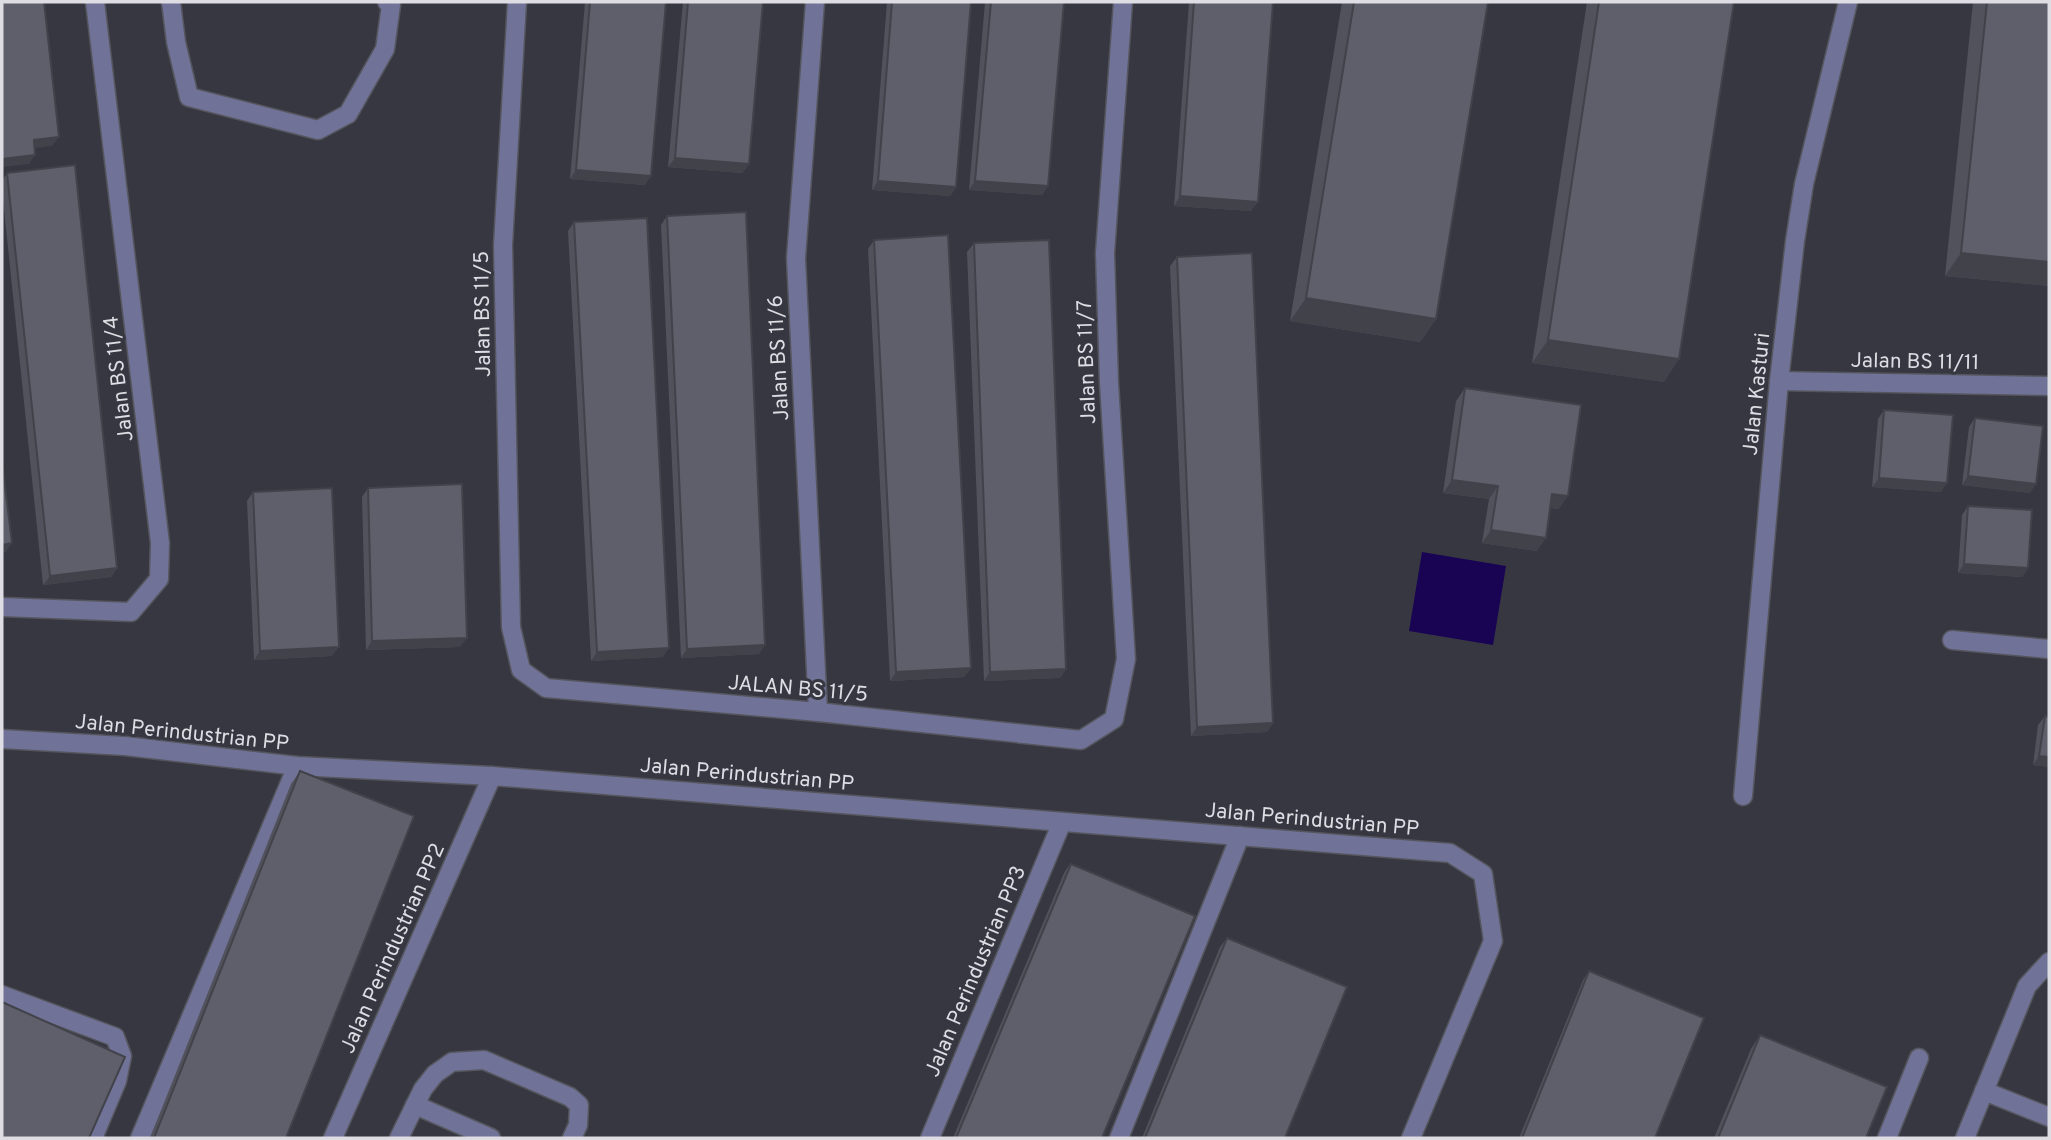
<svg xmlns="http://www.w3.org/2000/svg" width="2051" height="1140" viewBox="0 0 2051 1140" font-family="Overpass,sans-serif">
  <rect width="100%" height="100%" fill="#363740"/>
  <path fill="#190353" d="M1422,552L1506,566L1493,645L1409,631Z"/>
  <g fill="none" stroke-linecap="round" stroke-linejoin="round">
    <g stroke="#54555d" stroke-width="21">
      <g id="minor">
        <path d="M171,2L176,42L189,97L318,130L348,114L385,49L391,5L387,2"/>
        <path d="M517,2L503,245L511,627L521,670L546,688L818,712L1081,740L1114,719L1126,659L1109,383L1105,253L1123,2"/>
        <path d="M815,2L796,258L818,712"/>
        <path d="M1779,381L2049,386"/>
        <path d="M2,607L131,612L159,579L160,543L95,2"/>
        <path d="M1952,640L2049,649"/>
        <path d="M2,739L125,746L297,766L492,776L1450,853L1483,874L1493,941L1411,1138"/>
        <path d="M1743,796L1779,381L1795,241L1804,184L1848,2"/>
        <path d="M2,995L115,1037L122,1056L117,1081L93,1138"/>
        <path d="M1984,1091L2049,1117"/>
        <path d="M415,1105L491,1138"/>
        <path d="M140,1138L297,766"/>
        <path d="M333,1138L492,776"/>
        <path d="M399,1138L423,1089L435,1074L452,1062L484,1060L570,1097L579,1105L578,1125L572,1138"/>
        <path d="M930,1138L1062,822"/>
        <path d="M1119,1138L1240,836"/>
        <path d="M1887,1138L1919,1058"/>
        <path d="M1965,1138L2027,986L2049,962"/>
      </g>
    </g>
    <use href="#minor" stroke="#707297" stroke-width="18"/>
  </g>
  <g fill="#51525b">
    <path d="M585,2H666L645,185L570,179Z"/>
    <path d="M683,2H763L749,164L742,173L668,167Z"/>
    <path d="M887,2H971L956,187L950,196L872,190Z"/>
    <path d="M985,2H1064L1048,186L1042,195L969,190Z"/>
    <path d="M1189,2H1273L1251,211L1174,206Z"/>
    <path d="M1342,2H1488L1436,319L1420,342L1290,321Z"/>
    <path d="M1587,2H1734L1664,382L1532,363Z"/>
    <path d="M1973,2H2049V286L1945,276Z"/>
    <path d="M7,173L117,568L111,577L43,585L2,190V181Z"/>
    <path d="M667,216L765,645L759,654L681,658L661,225Z"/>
    <path d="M574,222L663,657L591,661L568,231Z"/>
    <path d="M874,240L971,668L964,677L890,681L868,249Z"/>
    <path d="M974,243L1066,669L1060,678L984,681L967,252Z"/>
    <path d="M1177,257L1273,723L1267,732L1191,736L1170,266Z"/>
    <path d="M1465,388L1559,509L1550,508L1537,551L1482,543L1489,499L1443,493L1456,401Z"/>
    <path d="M1884,410L1941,492L1872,487L1878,419Z"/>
    <path d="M1975,418L2030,493L1962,485L1969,427Z"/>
    <path d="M368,488L460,647L366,650L362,497Z"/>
    <path d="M253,492L332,656L254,660L247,501Z"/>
    <path d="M1968,506L2028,568L2022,577L1958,573L1962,515Z"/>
    <path d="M2045,716L2049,717V767L2033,765L2038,725Z"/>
    <path d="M300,771L286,1138H150L291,784Z"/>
    <path d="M1070,864L1102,1138H953L1064,873Z"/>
    <path d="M1227,938L1285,1138H1142L1220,947Z"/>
    <path d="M1589,971L1655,1138H1519L1583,980Z"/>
    <path d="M1760,1035L1866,1138H1714L1751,1049Z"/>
  </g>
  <g fill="#42424a">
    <path d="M59,137L52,146L27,149L34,140Z"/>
    <path d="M35,155L29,164L2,167V159Z"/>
    <path d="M675,158L749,164L742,173L668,167Z"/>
    <path d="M576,170L651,176L645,185L570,179Z"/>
    <path d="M878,181L956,187L950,196L872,190Z"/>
    <path d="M975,181L1048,186L1042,195L969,190Z"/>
    <path d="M1180,196L1258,202L1251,211L1174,206Z"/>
    <path d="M1961,253L2049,262V286L1945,276Z"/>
    <path d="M1306,298L1436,319L1420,342L1290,321Z"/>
    <path d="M1548,340L1679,359L1664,382L1532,363Z"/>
    <path d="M1968,476L2036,484L2030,493L1962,485Z"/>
    <path d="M1879,478L1947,483L1941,492L1872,487Z"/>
    <path d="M1452,480L1498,486L1489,499L1443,493Z"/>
    <path d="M1552,494L1568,496L1559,509L1543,507Z"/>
    <path d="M1491,530L1546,538L1537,551L1482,543Z"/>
    <path d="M12,543L6,552L2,553V545Z"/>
    <path d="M1964,564L2028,568L2022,577L1958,573Z"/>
    <path d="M117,568L111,577L43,585L50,576Z"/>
    <path d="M467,638L460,647L366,650L372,641Z"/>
    <path d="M765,645L759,654L681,658L687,649Z"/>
    <path d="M339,647L332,656L254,660L260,651Z"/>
    <path d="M669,648L663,657L591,661L597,652Z"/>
    <path d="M971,668L964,677L890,681L896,672Z"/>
    <path d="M1066,669L1060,678L984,681L990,672Z"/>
    <path d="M1273,723L1267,732L1191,736L1197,727Z"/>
    <path d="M2039,756L2049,757V767L2033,765Z"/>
  </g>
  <g fill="#5e5f6a" stroke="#42424a" stroke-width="2">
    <path d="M2,2H44L59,137L34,140L35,155L2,159Z"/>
    <path d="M590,2H666L651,176L576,170Z"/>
    <path d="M688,2H763L749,164L675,158Z"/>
    <path d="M892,2H971L956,187L878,181Z"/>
    <path d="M991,2H1064L1048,186L975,181Z"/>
    <path d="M1194,2H1273L1258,202L1180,196Z"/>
    <path d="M1354,2H1488L1436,319L1306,298Z"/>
    <path d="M1599,2H1734L1679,359L1548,340Z"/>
    <path d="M1987,2H2049V262L1961,253Z"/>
    <path d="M75,165L117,568L50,576L7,173Z"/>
    <path d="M746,212L765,645L687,649L667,216Z"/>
    <path d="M647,218L669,648L597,652L574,222Z"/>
    <path d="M948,235L971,668L896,672L874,240Z"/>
    <path d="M1049,240L1066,669L990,672L974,243Z"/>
    <path d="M1252,253L1273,723L1197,727L1177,257Z"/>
    <path d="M1465,388L1581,405L1568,496L1552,494L1546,538L1491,530L1498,486L1452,480Z"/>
    <path d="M1884,410L1953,415L1947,483L1879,478Z"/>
    <path d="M1975,418L2043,426L2036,484L1968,476Z"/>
    <path d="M2,462L12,543L2,545Z"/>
    <path d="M462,484L467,638L372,641L368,488Z"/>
    <path d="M332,488L339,647L260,651L253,492Z"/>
    <path d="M1968,506L2032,510L2028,568L1964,564Z"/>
    <path d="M2045,716L2049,717V757L2039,756Z"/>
    <path d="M300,771L414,816L286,1138H154Z"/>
    <path d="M1071,864L1195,916L1102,1138H956Z"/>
    <path d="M1227,938L1347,987L1285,1138H1145Z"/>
    <path d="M1589,971L1704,1018L1655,1138H1522Z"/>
    <path d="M2,1002L125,1057L89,1138H2Z"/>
    <path d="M1760,1035L1887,1087L1866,1138H1718Z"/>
  </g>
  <g text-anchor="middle" stroke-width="6" stroke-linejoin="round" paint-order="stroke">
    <g font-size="21" fill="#dddde3" stroke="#363740">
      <text transform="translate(482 314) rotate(-91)" y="7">Jalan BS 11/5</text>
      <text transform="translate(778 358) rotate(-93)" y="7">Jalan BS 11/6</text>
      <text transform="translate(1915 361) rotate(1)" y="7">Jalan BS 11/11</text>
      <text transform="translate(1086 362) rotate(-92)" y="7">Jalan BS 11/7</text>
      <text transform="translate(118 379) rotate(-97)" y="7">Jalan BS 11/4</text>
      <text transform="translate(1756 394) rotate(-84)" y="7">Jalan Kasturi</text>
      <text transform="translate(798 688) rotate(5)" y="7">JALAN BS 11/5</text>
      <text transform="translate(182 732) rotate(6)" y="7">Jalan Perindustrian PP</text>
      <text transform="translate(747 774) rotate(5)" y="7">Jalan Perindustrian PP</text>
      <text transform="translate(1312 819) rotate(5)" y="7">Jalan Perindustrian PP</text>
      <text transform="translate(392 948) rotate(-66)" y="7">Jalan Perindustrian PP2</text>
      <text transform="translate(975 971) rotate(-67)" y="7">Jalan Perindustrian PP3</text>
    </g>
  </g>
  <rect width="2051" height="1140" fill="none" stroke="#dddde3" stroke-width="7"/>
</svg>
